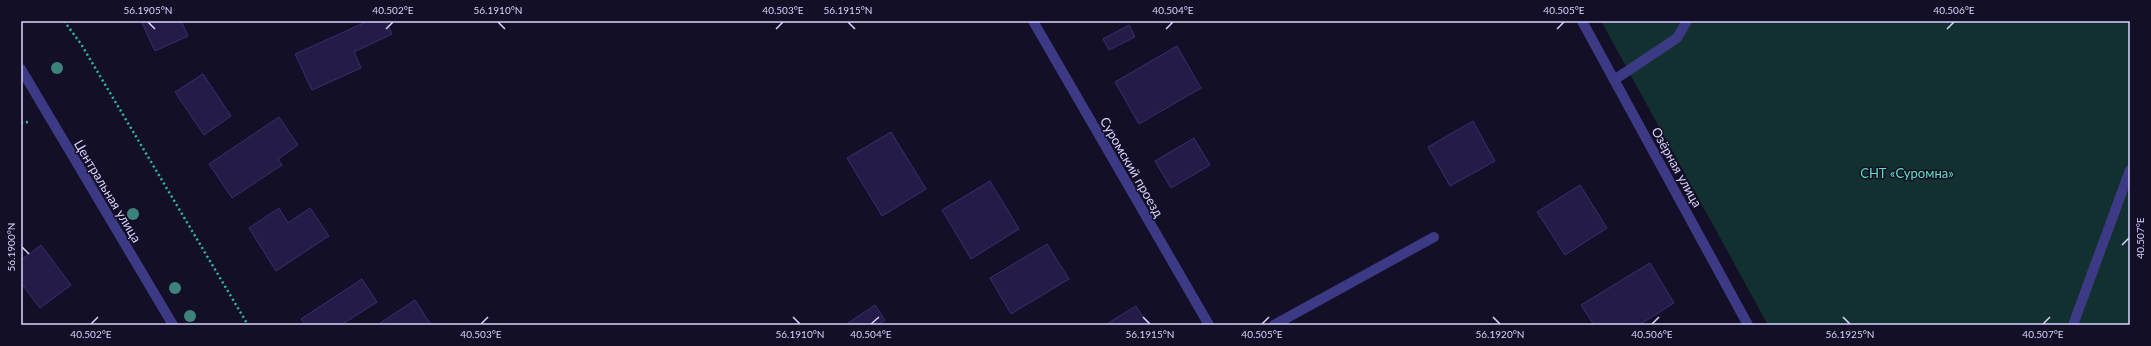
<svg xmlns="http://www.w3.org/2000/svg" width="2151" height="346" viewBox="0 0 2151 346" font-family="Lato,sans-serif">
  <rect width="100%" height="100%" fill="#130f26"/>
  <path fill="#12302f" d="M1601,21H2130V325H1768Z"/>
  <g fill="#241b47" stroke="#3b2d73">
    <path d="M141,21H181L188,36L155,51Z"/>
    <path d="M368,21H386L392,34L354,52L361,68L312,90L295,54Z"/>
    <path d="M1129,25L1135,37L1109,50L1103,39Z"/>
    <path d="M1177,46L1201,88L1139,124L1115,82Z"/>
    <path d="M203,74L231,116L204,135L175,92Z"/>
    <path d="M279,117L298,145L278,159L282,165L232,198L209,164Z"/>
    <path d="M1473,121L1495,161L1450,186L1428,147Z"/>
    <path d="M891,132L926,189L882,216L847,158Z"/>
    <path d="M1194,138L1210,165L1171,188L1155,161Z"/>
    <path d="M990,181L1019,229L971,259L942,210Z"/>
    <path d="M1580,185L1607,228L1565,255L1537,212Z"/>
    <path d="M279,208L288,223L310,208L329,236L276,271L249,228Z"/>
    <path d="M1047,244L1069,279L1011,314L990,278Z"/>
    <path d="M41,245L71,285L40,308L21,283V260Z"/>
    <path d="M1650,263L1674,303L1639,325H1594L1581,305Z"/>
    <path d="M362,279L377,302L341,325H305L301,319Z"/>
    <path d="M415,300L431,325H381L380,323Z"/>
    <path d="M875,305L885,320L878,325H845Z"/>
    <path d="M1136,306L1148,325H1105Z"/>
  </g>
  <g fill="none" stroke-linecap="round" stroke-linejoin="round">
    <g stroke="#2fb8b0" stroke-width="2.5" stroke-dasharray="2 3" stroke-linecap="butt">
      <path d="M64,21L81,44L248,325"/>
      <path d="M21,123L28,122"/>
    </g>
    <g stroke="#3d3a85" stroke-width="10">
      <path d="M1614,80L1677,38L1687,21"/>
      <path d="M2073,325L2130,170"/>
    </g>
    <g stroke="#3d3a85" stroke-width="10">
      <path d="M1033,21L1209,325"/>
      <path d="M1582,21L1748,325"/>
      <path d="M21,69L173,325"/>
      <path d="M1274,325L1434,237"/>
    </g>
  </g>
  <g fill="#3d827b">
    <circle cx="57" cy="68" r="6"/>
    <circle cx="133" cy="214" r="6"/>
    <circle cx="175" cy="288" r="6"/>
    <circle cx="190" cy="316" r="6"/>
  </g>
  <path fill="none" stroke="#d9d4ff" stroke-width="1.5" d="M148,22L155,29M498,22L505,29M848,22L855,29M386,29L393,22M776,29L783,22M1166,29L1173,22M1557,29L1564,22M1947,29L1954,22M2122,245L2129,238M22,247L29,254M793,317L800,324M1143,317L1150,324M1493,317L1500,324M1843,317L1850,324M91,324L98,317M481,324L488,317M871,324L879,317M1262,324L1269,317M1652,324L1659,317M2043,324L2050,317"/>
  <g text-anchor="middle" stroke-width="3" stroke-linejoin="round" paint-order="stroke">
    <g font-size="13" fill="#d9d4ff" stroke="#130f26">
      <text transform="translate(1132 167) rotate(60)" y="5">Суромский проезд</text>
      <text transform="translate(1677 167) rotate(61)" y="5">Озёрная улица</text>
      <text transform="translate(108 191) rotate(59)" y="5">Центральная улица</text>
    </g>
    <g font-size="13" fill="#5fe0c0" stroke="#130f26">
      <text x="1907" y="178">СНТ «Суромна»</text>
    </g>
  </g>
  <rect width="2151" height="346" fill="none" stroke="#130f26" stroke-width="44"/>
  <rect x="22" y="22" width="2107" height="302" fill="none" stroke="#d9d4ff" stroke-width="1.5"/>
  <g font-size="10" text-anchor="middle" fill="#d9d4ff">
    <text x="148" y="14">56.1905°N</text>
    <text x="393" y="14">40.502°E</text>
    <text x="498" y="14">56.1910°N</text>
    <text x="783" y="14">40.503°E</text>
    <text x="848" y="14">56.1915°N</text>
    <text x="1173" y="14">40.504°E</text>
    <text x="1564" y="14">40.505°E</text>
    <text x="1954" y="14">40.506°E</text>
    <text transform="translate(2140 238) rotate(-90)" y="4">40.507°E</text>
    <text transform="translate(11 247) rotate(-90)" y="4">56.1900°N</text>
    <text x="91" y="338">40.502°E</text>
    <text x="481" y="338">40.503°E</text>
    <text x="800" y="338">56.1910°N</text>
    <text x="871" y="338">40.504°E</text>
    <text x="1150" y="338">56.1915°N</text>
    <text x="1262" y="338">40.505°E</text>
    <text x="1500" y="338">56.1920°N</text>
    <text x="1652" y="338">40.506°E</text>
    <text x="1850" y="338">56.1925°N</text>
    <text x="2043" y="338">40.507°E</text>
  </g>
</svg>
